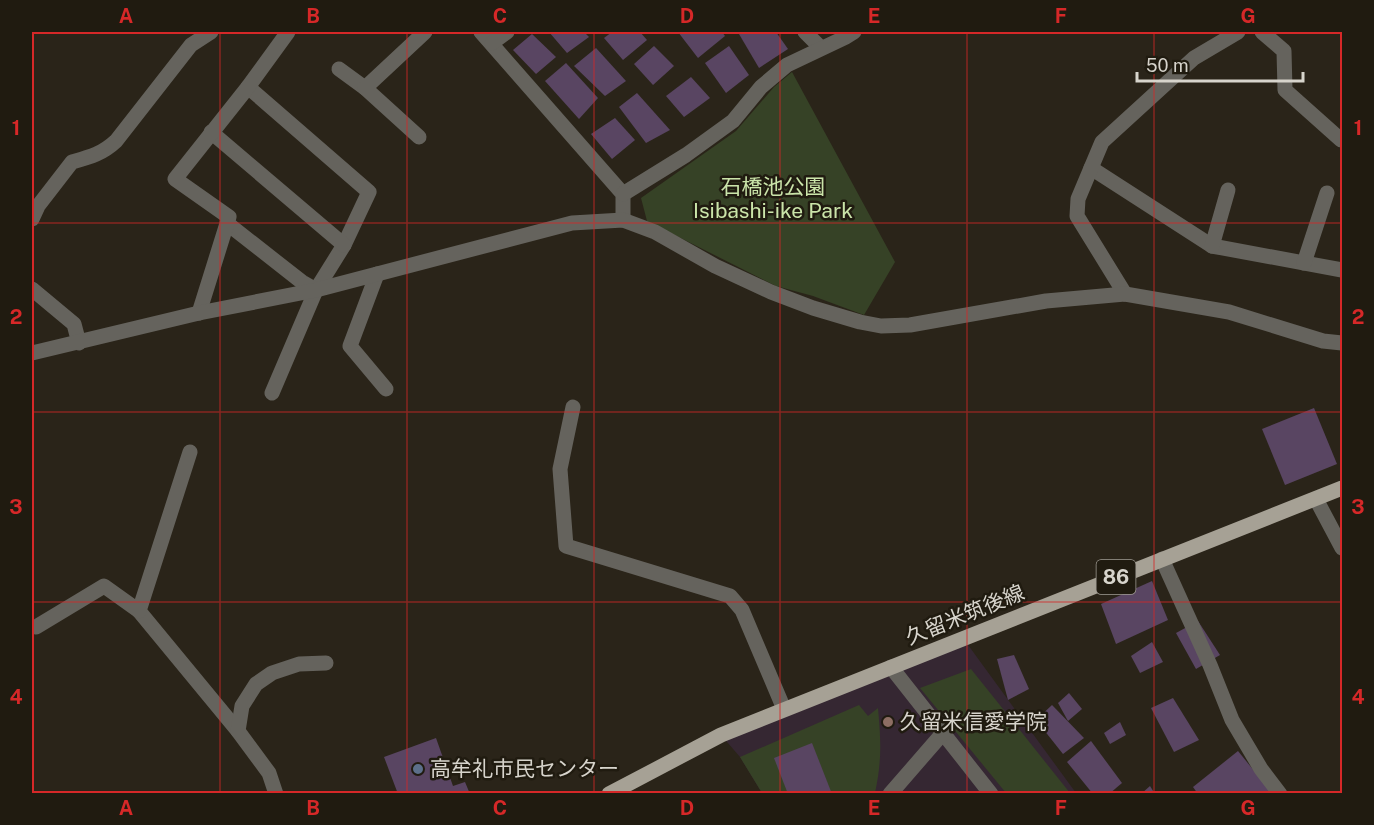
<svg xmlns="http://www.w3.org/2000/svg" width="1374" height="825" viewBox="0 0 1374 825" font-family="'Public Sans','Noto Sans JP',sans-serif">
  <rect width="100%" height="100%" fill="#2a2419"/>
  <path fill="#352732" d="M963,638L1076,793H762L740,757L721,735Z"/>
  <g fill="#364226">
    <path d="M792,72L895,262L864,315L813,296L776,286L647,221L641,198L736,131L774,87Z"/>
    <path d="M971,669L1070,793H1006L920,688Z"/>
    <path d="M859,705L868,716L878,708C881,741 882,760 875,793H762L740,757Z"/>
  </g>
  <g fill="#594562">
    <path d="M549,32H584L589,37L567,53Z"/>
    <path d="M612,32H640L647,40L623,60L604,38Z"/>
    <path d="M678,32H722L725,36L698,58Z"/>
    <path d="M743,32H776L788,49L759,68L739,34Z"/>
    <path d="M532,34L556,57L536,74L513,50Z"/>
    <path d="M654,46L674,66L653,85L634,64Z"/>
    <path d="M729,46L749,75L726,93L705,63Z"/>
    <path d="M596,48L626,81L605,96L574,66Z"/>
    <path d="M566,63L598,98L579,119L545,81Z"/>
    <path d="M691,77L710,98L684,117L666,96Z"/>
    <path d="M637,93L670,130L646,143L619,107Z"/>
    <path d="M615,118L635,140L612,159L591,134Z"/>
    <path d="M1314,408L1337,464L1285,485L1262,429Z"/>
    <path d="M1152,581L1168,620L1116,644L1101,604Z"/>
    <path d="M1198,621L1220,655L1196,669L1176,633Z"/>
    <path d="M1152,642L1163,662L1140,673L1131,656Z"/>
    <path d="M1014,655L1029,689L1008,700L997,659Z"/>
    <path d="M1069,693L1082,709L1068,721L1058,703Z"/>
    <path d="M1173,698L1199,740L1174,752L1151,708Z"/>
    <path d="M1052,705L1084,738L1063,754L1036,720Z"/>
    <path d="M1120,722L1126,735L1110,744L1104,733Z"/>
    <path d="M436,738L453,786L465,782L470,794H398L384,757Z"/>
    <path d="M1091,741L1122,783L1109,794H1093L1067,762Z"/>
    <path d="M812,743L832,794H788L774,758Z"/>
    <path d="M1238,751L1273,794H1198L1193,787Z"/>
    <path d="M1150,786L1155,794H1141Z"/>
  </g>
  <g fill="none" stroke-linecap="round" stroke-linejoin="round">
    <g stroke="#65635d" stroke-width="15">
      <path d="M481,32L623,194V220"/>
      <path d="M805,32L821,48"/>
      <path d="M1262,32L1284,51L1285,90L1341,140L1342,139"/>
      <path d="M492,43L507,32"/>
      <path d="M339,69L365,88"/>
      <path d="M248,87L369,192L344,245L316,290L272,393"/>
      <path d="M211,132L344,245"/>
      <path d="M419,137L365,88L425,32"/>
      <path d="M1091,168L1212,246L1342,270"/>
      <path d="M623,194L686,155L733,121L761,87L787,65L846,37L854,32"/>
      <path d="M32,219L38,206L72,162C90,157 102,154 116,141L191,45L211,32"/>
      <path d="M228,224L302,282L316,290"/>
      <path d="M1212,246L1228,190"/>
      <path d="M1304,263L1327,193"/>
      <path d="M377,274L350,346L386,389"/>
      <path d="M32,289L74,324L79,343"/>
      <path d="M1125,294L1077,216L1078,199L1102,142L1194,58L1238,32"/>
      <path d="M199,313L229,217L175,179L248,87L288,32"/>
      <path d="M32,353L199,313L316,290L572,223L623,220L655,232L715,266L771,292L813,308L860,322L881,326L910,325L1046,301L1125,294L1229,312L1323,341L1342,343"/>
      <path d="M573,407L560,469L566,546L730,596L742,610L784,709"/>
      <path d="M190,452L139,611L238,731"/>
      <path d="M1316,499L1342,548"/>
      <path d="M1162,559L1210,665L1232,720L1261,769L1280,794"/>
      <path d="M36,627L104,586L139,611"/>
      <path d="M891,667L991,794"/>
      <path d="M276,794L269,773L238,731L242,706L256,684L272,673L299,664L326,663"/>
      <path d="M890,794L943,733"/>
    </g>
    <path stroke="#a6a195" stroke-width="15" d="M609,794L721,735L1342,488"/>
  </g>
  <path fill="none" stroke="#d62828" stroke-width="1.5" stroke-opacity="0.55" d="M220,32V794M407,32V794M594,32V794M780,32V794M967,32V794M1154,32V794M32,223H1342M32,412H1342M32,602H1342"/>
  <circle fill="#8d6e63" stroke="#201b10" stroke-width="2" cx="888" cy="722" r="6"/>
  <circle fill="#5c6f8a" stroke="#201b10" stroke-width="2" cx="418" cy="769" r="6"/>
  <g text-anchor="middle" stroke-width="5" stroke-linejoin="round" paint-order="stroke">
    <rect fill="#201b10" stroke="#a09c94" stroke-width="1.5" x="1096.5" y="560" width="39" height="34" rx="4.5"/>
    <g font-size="20" font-weight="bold" fill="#d7d4cc">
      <text x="1116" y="584">86</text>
    </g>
    <g font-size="21" fill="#cae4a9" stroke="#201b10">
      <text x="773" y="194">石橋池公園<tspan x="773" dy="24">Isibashi-ike Park</tspan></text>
    </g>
    <g font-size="21" fill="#d7d4cc" stroke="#201b10">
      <text transform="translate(965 615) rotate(-22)" y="7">久留米筑後線</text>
    </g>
    <g font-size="21" fill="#d7d4cc" stroke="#201b10" text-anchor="start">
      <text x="900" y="729">久留米信愛学院</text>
      <text x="430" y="776">高牟礼市民センター</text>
    </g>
  </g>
  <rect width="1374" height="825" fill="none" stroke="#201b10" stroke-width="66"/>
  <path d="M1137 72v9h166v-9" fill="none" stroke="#d7d4cc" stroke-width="3"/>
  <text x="1146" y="72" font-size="18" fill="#d7d4cc" stroke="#201b10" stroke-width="4.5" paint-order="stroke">50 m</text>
  <rect x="33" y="33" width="1308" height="759" fill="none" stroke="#d62828" stroke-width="2"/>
  <g font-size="20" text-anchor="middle" font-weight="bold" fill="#d62828">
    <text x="126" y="23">A</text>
    <text x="313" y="23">B</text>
    <text x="500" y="23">C</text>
    <text x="687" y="23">D</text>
    <text x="874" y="23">E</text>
    <text x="1061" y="23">F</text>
    <text x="1248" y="23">G</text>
    <text x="16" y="135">1</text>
    <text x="1358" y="135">1</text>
    <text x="16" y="324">2</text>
    <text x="1358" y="324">2</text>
    <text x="16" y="514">3</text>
    <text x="1358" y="514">3</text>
    <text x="16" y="704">4</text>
    <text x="1358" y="704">4</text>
    <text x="126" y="815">A</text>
    <text x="313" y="815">B</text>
    <text x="500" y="815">C</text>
    <text x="687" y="815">D</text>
    <text x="874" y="815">E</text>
    <text x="1061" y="815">F</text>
    <text x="1248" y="815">G</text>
  </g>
</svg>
